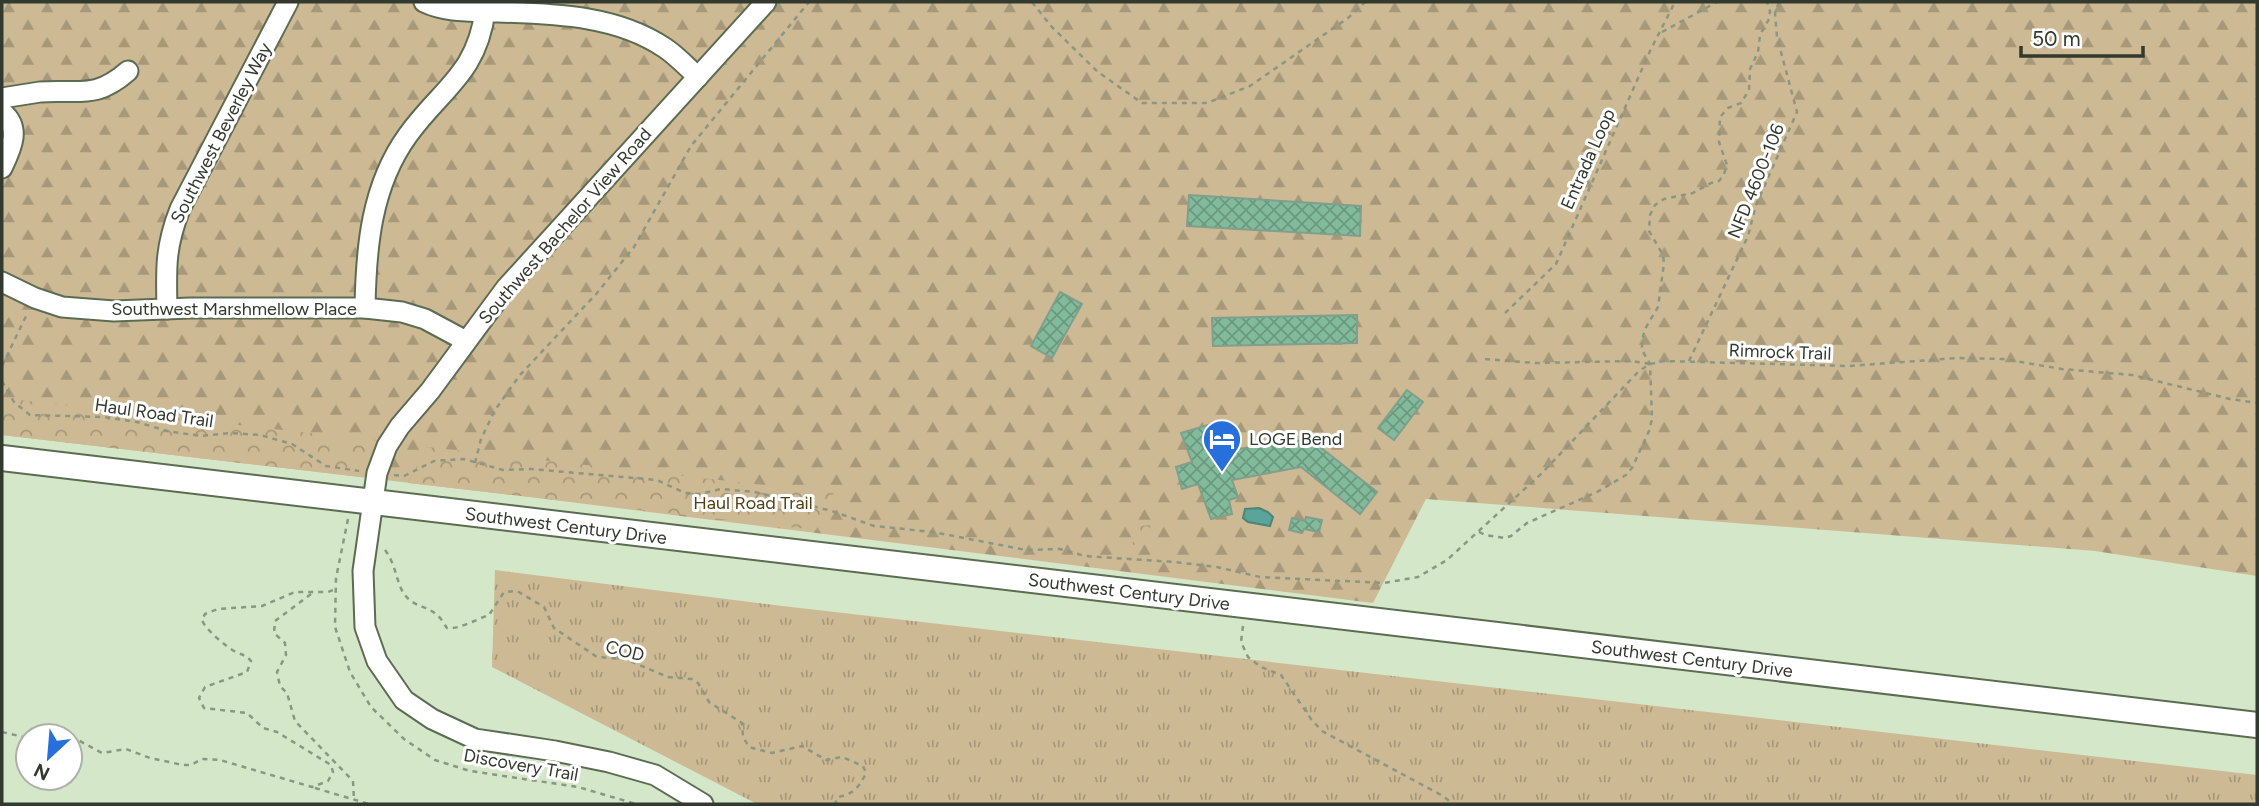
<svg xmlns="http://www.w3.org/2000/svg" width="2259" height="806" viewBox="0 0 2259 806" font-family="Figtree,sans-serif">
  <defs>
    <pattern id="grass-tufts" width="24" height="20" patternUnits="userSpaceOnUse" patternTransform="scale(1.75)"><rect width="24" height="20" fill="#cdba94"/><path d="M3 7l-1-3M5 7V3M7 7l1-3M15 17l-1-3M17 17v-4M19 17l1-3" fill="none" stroke="#a79879"/></pattern>
    <pattern id="forest-firs" width="22" height="20" patternUnits="userSpaceOnUse" patternTransform="scale(1.75)"><rect width="22" height="20" fill="#cdba94"/><path d="M5 1l3.5 6h-7zM16 11l3.5 6h-7z" fill="#a79879"/></pattern>
    <pattern id="park-crowns" width="20" height="18" patternUnits="userSpaceOnUse" patternTransform="scale(1.75)"><rect width="20" height="18" fill="#cdba94"/><path d="M2 6a3 3 0 1 1 6 0M12 15a3 3 0 1 1 6 0" fill="none" stroke="#a79879"/></pattern>
    <pattern id="water-ripples" width="26" height="14" patternUnits="userSpaceOnUse" patternTransform="scale(1.75)"><rect width="26" height="14" fill="#5aa499"/><path d="M2 4q2-2 4 0t4 0M15 11q2-2 4 0t4 0" fill="none" stroke="#4b877d"/></pattern>
    <pattern id="building-cross-hatch" width="8" height="8" patternUnits="userSpaceOnUse" patternTransform="scale(1.75)"><rect width="8" height="8" fill="#82bb9b"/><path d="M0 0l8 8M0 8l8-8" fill="none" stroke="#6b997f"/></pattern>
  </defs>
  <rect width="100%" height="100%" fill="#d4e7c9"/>
  <path fill="url(#grass-tufts)" d="M495,570L791,607L2257,775V804H757L492,667Z"/>
  <path fill="url(#forest-firs)" d="M2,2H2257V576L2095,551L1426,499L1373,603L530,497L2,435Z"/>
  <g fill="url(#park-crowns)">
    <path d="M2,398L380,441L361,477L2,435Z"/>
    <path d="M427,447L834,493L816,530L408,483Z"/>
    <path d="M1150,525L1151,543L1133,545L1132,527Z"/>
  </g>
  <path fill="url(#water-ripples)" stroke="#4e8479" stroke-width="2" d="M1259,508L1268,512L1273,517L1270,526L1248,522L1243,518L1245,509Z"/>
  <g fill="url(#building-cross-hatch)" stroke="#809f8c" stroke-width="2">
    <path d="M1189,195L1361,206L1360,236L1187,226Z"/>
    <path d="M1060,292L1082,304L1052,358L1031,346Z"/>
    <path d="M1357,315V343L1213,346L1212,318Z"/>
    <path d="M1407,390L1423,402L1394,440L1378,428Z"/>
    <path d="M1215,423L1224,451L1310,439L1377,492L1360,514L1301,467L1232,480L1238,497L1229,500L1232,514L1211,519L1198,484L1182,489L1176,467L1192,462L1181,433Z"/>
    <path d="M1306,517L1322,520L1319,532L1304,529L1302,533L1289,530L1292,518L1305,521Z"/>
  </g>
  <g fill="none" stroke-linecap="round" stroke-linejoin="round">
    <g stroke="#5c6c52" stroke-width="23">
      <g id="minor">
        <path d="M424,2C446,13 474,11 498,12C555,14 616,15 665,48C677,56 687,67 698,77"/>
        <path d="M2,98C15,96 27,94 40,92C79,89 95,100 128,71"/>
        <path d="M2,112C22,128 11,149 2,168"/>
        <path d="M2,282L35,298L62,307L114,311L190,308H365L402,312L425,319L466,341"/>
        <path d="M365,308C366,248 371,186 408,135C441,89 477,74 485,11"/>
        <path d="M167,309C166,269 165,247 180,209L288,2"/>
        <path d="M703,804L655,775L609,762L555,751L475,739L432,719L404,700L377,661L365,627L363,571L377,473L387,446L400,426L430,391L506,288L766,2"/>
      </g>
    </g>
    <g stroke="#5c6c52" stroke-width="28">
      <path id="major" d="M2,458L2257,725"/>
    </g>
    <g stroke="#8a9782" stroke-width="2.5" stroke-dasharray="5 5" stroke-linecap="butt">
      <path d="M1032,2L1051,26L1098,72L1142,103H1207L1250,86L1348,18L1365,2"/>
      <path d="M1662,32L1717,2"/>
      <path d="M1505,313L1556,264L1650,51L1675,2"/>
      <path d="M1485,359L1535,363L1632,361L1650,364"/>
      <path d="M1689,361L1748,236L1756,205L1797,112L1777,37L1775,13L1779,2"/>
      <path d="M2,366L27,314"/>
      <path d="M2,381L14,402L30,415L104,417L137,422L167,431L201,436L231,433L260,435L292,444L326,466L359,471"/>
      <path d="M475,463L481,439L495,410L520,375L597,293L634,247L691,146L809,2"/>
      <path d="M394,475L404,476L434,461L464,459L503,470L531,469L657,480L685,493L700,494L721,489L755,492L832,511L874,526L933,532L1026,550L1060,549L1085,556L1174,562L1217,567L1260,577L1384,583L1418,577L1447,560L1541,474L1639,371L1650,364L1664,361L1849,366L1957,358L2003,359L2062,369L2132,375L2230,399L2257,403"/>
      <path d="M348,519L336,578L335,627L350,672L371,707L404,739L435,760L470,771L578,787L636,804"/>
      <path d="M1479,532L1485,535L1505,538L1511,536L1527,523L1597,492L1626,475L1632,468L1649,431L1652,419L1650,364L1642,350V341L1645,329L1658,307L1664,263L1663,255L1649,231L1650,215L1655,205L1664,199L1693,193L1711,183L1719,181L1724,174L1727,165L1719,142L1720,117L1728,108L1741,103L1749,90L1750,69L1758,52L1760,35L1769,19L1770,11L1767,2"/>
      <path d="M385,550C397,566 396,584 405,595C415,608 426,605 437,615C441,618 444,624 447,628C458,630 477,619 489,615L504,592L517,591L544,607L554,628L597,657L625,659L668,677L692,679L698,683L709,702L742,723L743,737L749,747L772,753L802,746L826,760L842,757L863,766L866,773C859,788 853,794 838,797L835,804"/>
      <path d="M311,594L275,621L274,633L285,643L286,655L277,672L280,686L287,693L295,721L353,781L354,800"/>
      <path d="M1243,626L1241,642L1248,657L1261,667L1281,675L1311,719L1322,731L1443,796L1453,804"/>
      <path d="M2,732L28,738"/>
      <path d="M70,739L78,740L102,753L126,749L150,758L183,765H191L202,759L220,760L312,787L328,781L333,772L331,765L277,732L263,728L247,713L204,708L199,698L205,687L247,672L251,661C246,655 242,655 236,652C226,647 205,629 202,620L205,614L218,609L262,606L295,592H328L336,589"/>
      <path d="M315,788L369,804"/>
    </g>
    <use href="#minor" stroke="#fff" stroke-width="19"/>
    <use href="#major" stroke="#fff" stroke-width="24"/>
  </g>
  <defs>
    <g id="hotel-pin" transform="scale(2.0125)"><path d="M0 17L-7.5 6A9.5 9.5 0 1 1 7.5 6Z" fill="#2770dc" stroke="#fff"/><path d="M-6-4.5h1.5V1H6V5H4.5V3h-9V5H-6ZM-4 0a1.8 1.8 0 1 1 3.6 0ZM.5 0V-2.5h3Q6-2.5 6 0Z" fill="#fff"/></g>
  </defs>
  <g fill-rule="evenodd">
    <use href="#hotel-pin" x="1222" y="439"/>
  </g>
  <g text-anchor="middle" stroke-width="6" stroke-linejoin="round" paint-order="stroke">
    <g font-size="18" fill="#32392e" stroke="#fff">
      <text transform="translate(221 133) rotate(-63)" y="6">Southwest Beverley Way</text>
      <text transform="translate(1588 159) rotate(-66)" y="6">Entrada Loop</text>
      <text transform="translate(1756 181) rotate(-68)" y="6">NFD 4600-106</text>
      <text transform="translate(565 226) rotate(-49)" y="6">Southwest Bachelor View Road</text>
      <text x="234" y="315">Southwest Marshmellow Place</text>
      <text transform="translate(1780 352) rotate(2)" y="6">Rimrock Trail</text>
      <text transform="translate(154 413) rotate(8)" y="6">Haul Road Trail</text>
      <text transform="translate(566 526) rotate(7)" y="6">Southwest Century Drive</text>
      <text transform="translate(1129 592) rotate(7)" y="6">Southwest Century Drive</text>
      <text transform="translate(625 651) rotate(14)" y="6">COD</text>
      <text transform="translate(1692 659) rotate(7)" y="6">Southwest Century Drive</text>
      <text transform="translate(521 765) rotate(10)" y="6">Discovery Trail</text>
    </g>
    <g font-size="18" fill="#32392e" stroke="#fff" text-anchor="start">
      <text x="1249" y="445">LOGE Bend</text>
    </g>
    <g font-size="18" fill="#523f15" stroke="#fff">
      <text x="753" y="509">Haul Road Trail</text>
    </g>
  </g>
  <rect width="2259" height="806" fill="none" stroke="#32392e" stroke-width="7"/>
  <g transform="translate(49 757) rotate(206)"><circle r="33" fill="#ffffff" stroke="#adb0ab" stroke-width="2"/>
  <path d="M0-5L12 26L0 18L-12 26Z" fill="#2770dc"/>
  <text y="-10" font-size="19" font-weight="bold" text-anchor="middle" fill="#32392e">N</text>
  </g>
  <path d="M2021 46v10h122v-10" fill="none" stroke="#32392e" stroke-width="3.5"/>
  <text x="2032" y="46" font-size="21" fill="#32392e" stroke="#ffffff" stroke-width="5" paint-order="stroke">50 m</text>
</svg>
